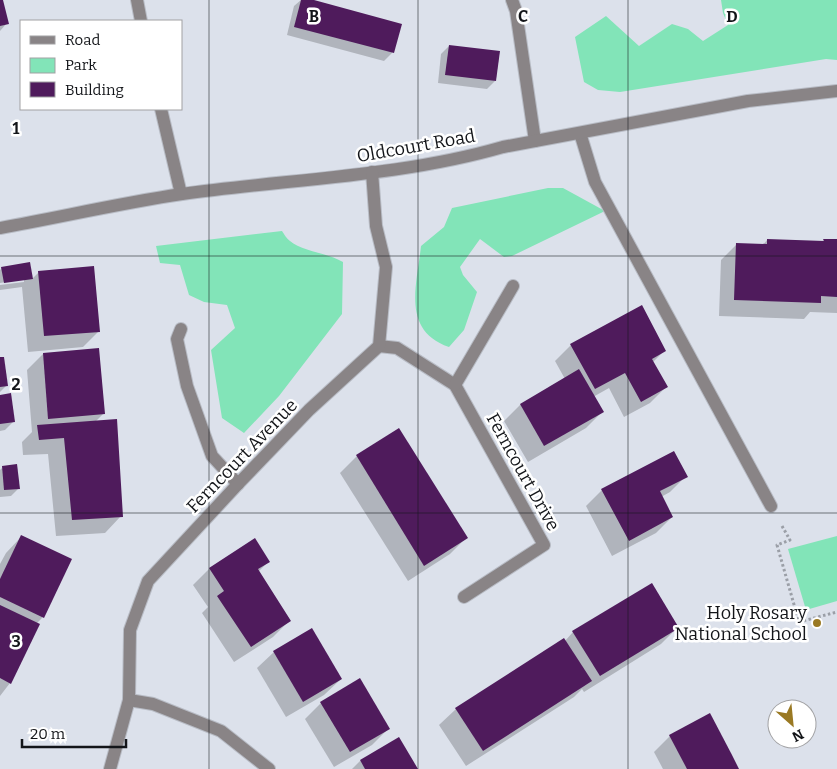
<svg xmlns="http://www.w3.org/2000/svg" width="837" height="769" viewBox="0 0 837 769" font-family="Bitter,serif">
  <rect width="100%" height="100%" fill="#dce1eb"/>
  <g fill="#82e4b8">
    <path d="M721,0H837V60L826,59L620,92L598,90L584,82L575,37L606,16L639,46L672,24L688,29L703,41L728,25L723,13Z"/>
    <path d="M548,188H563L605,211L512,256L504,257L480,239L460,267L463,275L477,292L464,330L449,347C401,330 417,285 421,246L444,227L452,208Z"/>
    <path d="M282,231C284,234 287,239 290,241C301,251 328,253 343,262L342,314L279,396L244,433L222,418L211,350L235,328L227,305L204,302L189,295L180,265L160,263L156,246Z"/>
    <path d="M837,536V601L806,610L788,549Z"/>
  </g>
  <g fill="#0003">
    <path d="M0,0H1L7,23L0,31Z"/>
    <path d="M301,0H309L401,25L392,53L384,61L287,35L294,6Z"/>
    <path d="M449,46L495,81L487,89L438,83L441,54Z"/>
    <path d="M767,240L821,242L824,240H837V313L810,312L804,319L719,316L721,260L737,244L763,245Z"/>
    <path d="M29,263L32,279L39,272L99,331L83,347L28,352L22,287L0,290V285L24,282V279L0,283V270L2,268Z"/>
    <path d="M571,345L665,350L653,362L666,387L650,403L624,417L609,388L593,397L602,412L586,428L528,462L504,421L520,405L565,379L555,361Z"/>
    <path d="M43,354L104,413L95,422L121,516L105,533L56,536L48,454L23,455L22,442L32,432L27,370Z"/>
    <path d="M0,359L7,385L0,392Z"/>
    <path d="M0,396L13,422L5,430L0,431Z"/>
    <path d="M399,430L466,538L450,554L408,581L340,473L357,456Z"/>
    <path d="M2,468L19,488L11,496L0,497V470Z"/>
    <path d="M686,476L670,492L661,497L672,517L656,533L612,556L586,506L602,490Z"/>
    <path d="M22,536L71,560L42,618L36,624L10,683L0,696V564L6,553Z"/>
    <path d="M254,540L268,562L258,572L290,620L273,637L234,662L202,613L208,607L193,585L209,569Z"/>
    <path d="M677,628L661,644L584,692L582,689L574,697L466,766L439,725L456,709L565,641L573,632Z"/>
    <path d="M312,630L341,679L324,695L286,717L257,668L274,652Z"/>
    <path d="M321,703L388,729L372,745L334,767L305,719Z"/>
    <path d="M670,736L738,769H663L654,752Z"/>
    <path d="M360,761L417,769H352Z"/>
  </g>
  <g fill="#4f1b5c">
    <path d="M0,0H3L9,24L0,26Z"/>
    <path d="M301,0H314L402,24L394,53L294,27Z"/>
    <path d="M449,45L500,51L496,81L445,75Z"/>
    <path d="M767,239L824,241L823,239H837V297L821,296V303L734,300L736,243L767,244Z"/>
    <path d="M30,262L33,279L4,283L1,267Z"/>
    <path d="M94,266L100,332L44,336L38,271Z"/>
    <path d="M642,305L666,351L652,359L668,387L641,402L625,373L595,389L570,344Z"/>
    <path d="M99,348L105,414L48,419L43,353Z"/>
    <path d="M0,357H4L8,386L0,387Z"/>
    <path d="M579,369L604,412L544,446L520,404Z"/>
    <path d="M11,393L15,422L0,424V395Z"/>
    <path d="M117,419L123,517L72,520L64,438L39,440L37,425Z"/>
    <path d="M399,428L468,538L424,566L356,455Z"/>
    <path d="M674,451L688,477L660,491L673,517L629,541L601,489Z"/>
    <path d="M17,464L20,489L4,490L2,466Z"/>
    <path d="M21,535L72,559L44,618L0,597V579Z"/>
    <path d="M255,538L270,562L258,569L291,621L251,647L217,596L224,591L209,568Z"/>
    <path d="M652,583L679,628L600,676L572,631Z"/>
    <path d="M0,605L40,624L11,684L0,678Z"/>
    <path d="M312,628L342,679L303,702L273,651Z"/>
    <path d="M564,638L592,681L483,751L455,708Z"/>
    <path d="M360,678L390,729L350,752L320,702Z"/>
    <path d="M710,713L732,755L739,769H687L669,735Z"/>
    <path d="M399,737L418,769H365L360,760Z"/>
  </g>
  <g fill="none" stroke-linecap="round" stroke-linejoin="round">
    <g stroke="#b8bcc5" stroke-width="14">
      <g id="minor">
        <path d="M137,0L141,21"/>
        <path d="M512,0L516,11L535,141"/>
        <path d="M161,109L181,194"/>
        <path d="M580,133L595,182L771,506"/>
        <path d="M0,228C61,217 121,203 182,194C289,179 399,177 503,147L748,101L837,91"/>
        <path d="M181,329L177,339L187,386L212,456L238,484"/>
        <path d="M379,346L397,348L455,385L544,545L464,597"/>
        <path d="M455,385L513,286"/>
        <path d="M129,700L153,704L221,731L269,769"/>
        <path d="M110,769L129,700L130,630L148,581L238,484L309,410L379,346L386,267L376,226L372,172"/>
      </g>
    </g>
    <path stroke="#9b9fa7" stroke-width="3" stroke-dasharray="2.5 2.5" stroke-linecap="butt" d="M782,526L790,540L777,545L799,622L837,612"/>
    <use href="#minor" stroke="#898486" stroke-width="12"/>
  </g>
  <path fill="none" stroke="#131519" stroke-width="1" stroke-opacity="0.55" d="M209,0V769M418,0V769M628,0V769M0,256H837M0,513H837"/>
  <circle fill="#9a7923" stroke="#fff" stroke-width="2" cx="817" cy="623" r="5"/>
  <g text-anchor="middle" stroke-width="5" stroke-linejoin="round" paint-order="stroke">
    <g font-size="18" fill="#131519" stroke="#fff">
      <text transform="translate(416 146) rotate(-10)" y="6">Oldcourt Road</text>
      <text transform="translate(242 456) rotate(-46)" y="6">Ferncourt Avenue</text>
      <text transform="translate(523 472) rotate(61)" y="6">Ferncourt Drive</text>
    </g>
    <g font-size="18" fill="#131519" stroke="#fff" text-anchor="end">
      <text x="807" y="619">Holy Rosary<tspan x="807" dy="21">National School</tspan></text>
    </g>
  </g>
  <g font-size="16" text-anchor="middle" font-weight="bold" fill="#131519" stroke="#fff" stroke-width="5" stroke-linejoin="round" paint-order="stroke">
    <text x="314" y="22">B</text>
    <text x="523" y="22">C</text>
    <text x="732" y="22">D</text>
    <text x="16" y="134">1</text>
    <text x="16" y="390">2</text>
    <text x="16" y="647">3</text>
  </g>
  <rect x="20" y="20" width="162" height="90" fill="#ffffff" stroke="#a1a1a3"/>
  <rect x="30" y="36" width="25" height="8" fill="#898486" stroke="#a1a1a3"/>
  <text x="65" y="45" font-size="15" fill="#131519">Road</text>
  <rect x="30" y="58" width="25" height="15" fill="#82e4b8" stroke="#a1a1a3"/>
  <text x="65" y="70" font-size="15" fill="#131519">Park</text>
  <rect x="30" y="82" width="25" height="15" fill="#4f1b5c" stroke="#a1a1a3"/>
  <text x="65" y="95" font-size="15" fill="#131519">Building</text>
  <g transform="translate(792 724) rotate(153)"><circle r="24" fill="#ffffff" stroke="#a1a1a3"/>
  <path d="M0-4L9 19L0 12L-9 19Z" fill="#9a7923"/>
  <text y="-8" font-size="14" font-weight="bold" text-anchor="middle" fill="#131519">N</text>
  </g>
  <path d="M22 739v8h104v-8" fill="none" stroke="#131519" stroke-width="2.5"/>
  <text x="30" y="739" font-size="15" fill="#131519" stroke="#ffffff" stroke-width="4" paint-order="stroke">20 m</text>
</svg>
